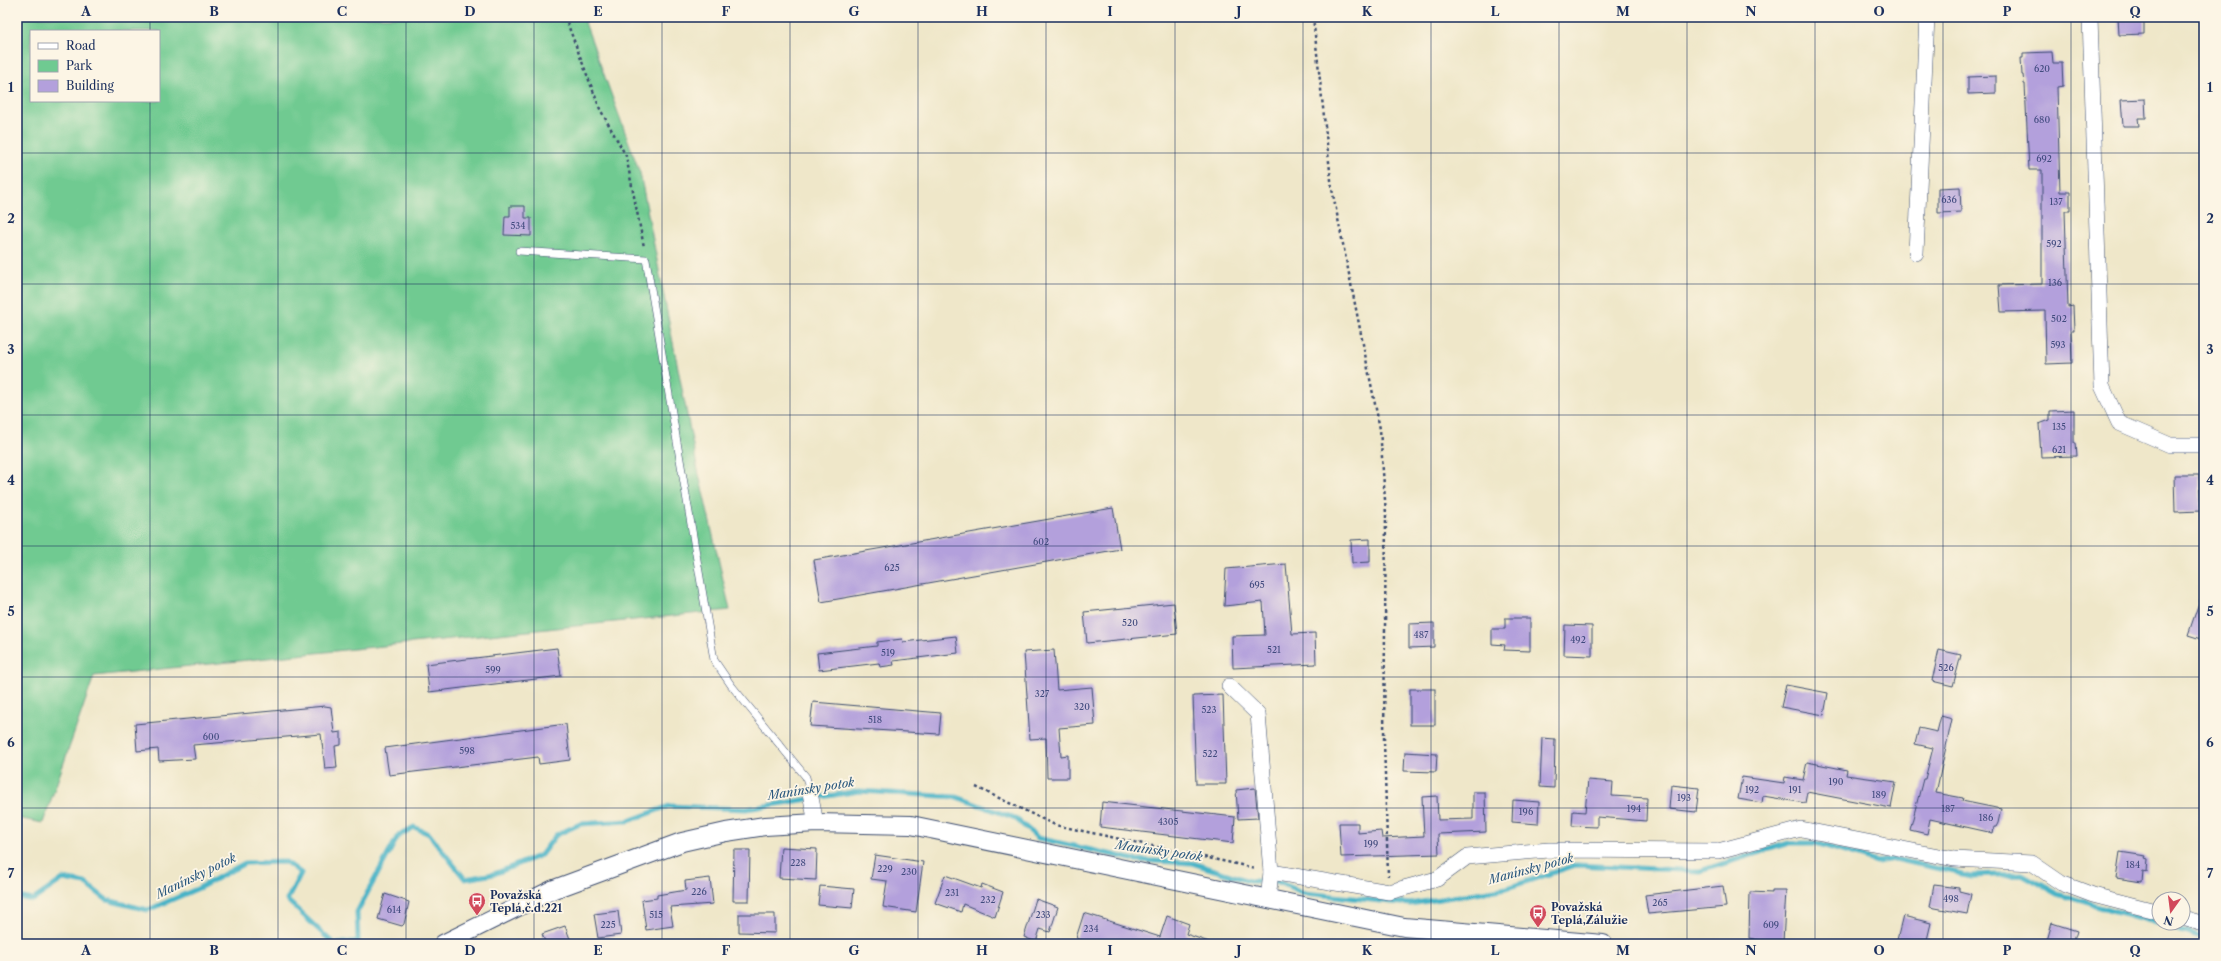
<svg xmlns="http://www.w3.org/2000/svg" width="2221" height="961" viewBox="0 0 2221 961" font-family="'Libre Caslon Text',serif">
  <rect width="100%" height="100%" fill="#fcf5e5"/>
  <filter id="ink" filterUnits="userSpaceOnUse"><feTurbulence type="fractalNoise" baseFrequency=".025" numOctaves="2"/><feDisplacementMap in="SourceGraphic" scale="8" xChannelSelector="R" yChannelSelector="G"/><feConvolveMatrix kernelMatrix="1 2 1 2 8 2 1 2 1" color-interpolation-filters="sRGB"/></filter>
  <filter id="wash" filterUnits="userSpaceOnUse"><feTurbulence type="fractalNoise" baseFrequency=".012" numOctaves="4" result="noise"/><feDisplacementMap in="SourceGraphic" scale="16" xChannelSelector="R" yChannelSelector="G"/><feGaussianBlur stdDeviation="0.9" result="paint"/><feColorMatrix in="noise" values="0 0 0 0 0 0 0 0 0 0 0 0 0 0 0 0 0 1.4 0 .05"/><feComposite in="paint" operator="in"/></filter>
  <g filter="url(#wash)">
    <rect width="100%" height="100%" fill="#efe7c9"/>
    <path fill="#6fca91" stroke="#457c78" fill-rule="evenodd" d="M17,17H583L640,173L697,466L730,610L94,676L43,823L17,818ZM31,31H159V101H31Z"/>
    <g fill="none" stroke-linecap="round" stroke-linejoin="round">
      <g stroke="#4ab4c7" stroke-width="5">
        <path d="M17,824L19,827L17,833"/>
        <path d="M17,897L33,900L63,879L85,883L107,900L148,910L199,888L245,863L286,862L301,873L287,900L334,944"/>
        <path d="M337,944L358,941L357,912L398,836L414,827L429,834L465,879L494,874L541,855L556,835L580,824L628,821L669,806L746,809L859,791L956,797L1015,818L1038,838L1136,860L1192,863L1249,881H1276L1304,893L1410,904L1507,888L1576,865L1700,871L1789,843H1816L1877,862L1895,859L1971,876L2022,874L2058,894L2204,937"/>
      </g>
    </g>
    <g id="blocks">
      <g fill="#b3a0dc">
        <path d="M2118,17H2144V34L2119,35Z"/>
        <path d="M2052,52L2053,63H2062L2063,86L2057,87L2060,192H2070V211H2065L2068,307L2073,306L2074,331H2071L2072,363L2046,364L2045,311L2001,312L1999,285L2042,284V170H2029L2025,84H2024L2023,75H2022L2021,58H2023V53Z"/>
        <path d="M1996,76V93L1968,94V77Z"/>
        <path d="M2145,99L2146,118H2138L2139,126H2123L2121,100Z"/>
        <path d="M1960,187L1961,212L1938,213V188Z"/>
        <path d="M510,206H525V218H531V236L504,235L505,216H510Z"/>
        <path d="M2074,410V443H2076L2077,456L2041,457L2039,424L2050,420V411Z"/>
        <path d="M2174,475H2199L2201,511L2175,512Z"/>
        <path d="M1113,508L1120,549L821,602L814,560Z"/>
        <path d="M1370,539V562L1352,563L1351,540Z"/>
        <path d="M1286,564L1292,634L1315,633L1316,664L1233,668L1232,636L1265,635L1263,602L1224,606L1226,569Z"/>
        <path d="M2202,594L2204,595V640L2188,635Z"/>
        <path d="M1174,603L1177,634L1087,643L1084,612Z"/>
        <path d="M1505,618H1530V651L1504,650L1505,645L1492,644V629H1505Z"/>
        <path d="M1434,623V647L1409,648V624Z"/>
        <path d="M1565,625L1592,626V656L1564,655Z"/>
        <path d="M956,636L958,653L893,661L894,665L880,667L879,663L819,670L817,653L877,646V642L902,639L903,642Z"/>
        <path d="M557,648L561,676L429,692L426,664Z"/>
        <path d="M1054,650L1057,690L1092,687L1095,725L1059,728L1061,756L1068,755V778H1047L1046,738L1030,739L1024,652Z"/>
        <path d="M1939,650L1961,655L1953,686L1932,681Z"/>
        <path d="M1786,685L1828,693L1824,715L1781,707Z"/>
        <rect x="1410" y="689" width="25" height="36"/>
        <path d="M1223,695L1226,784H1196L1193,696Z"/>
        <path d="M813,702L941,713L939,734L810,726Z"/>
        <path d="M325,706L331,707L334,733L341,732V745L335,746L337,768L325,769L321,734L193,745L195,759L159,761L158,749L137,751L135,724Z"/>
        <path d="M1941,716L1952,719L1936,793L1963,798L1962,801L2001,809L1998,823L1996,827H1994L1993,833L1930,819L1927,834L1910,830L1923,779H1925L1933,748L1915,744L1919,728L1937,732Z"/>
        <path d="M566,724L570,760L539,764L538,757L389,775L385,748Z"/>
        <path d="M1542,738L1555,739L1554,788L1540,787Z"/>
        <path d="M1405,752L1437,754L1436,772L1404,771Z"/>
        <path d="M1807,762L1847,770L1846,775L1896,782L1891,808L1807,792L1805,803L1763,796L1762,803L1738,799L1742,777L1784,783L1785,777L1803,780Z"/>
        <path d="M1588,780L1613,782L1612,796L1647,798L1646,821L1597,817V827L1572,826L1573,811L1585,812Z"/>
        <path d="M1671,785L1699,788L1696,812L1669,809Z"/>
        <path d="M1255,788L1258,818L1238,819L1236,790Z"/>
        <path d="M1473,792H1485L1486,832L1438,834L1439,854L1341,857L1339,823H1358V833L1381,831L1382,838L1424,836L1422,797L1437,796L1438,820L1473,819Z"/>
        <path d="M1513,800L1539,802L1538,824L1512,822Z"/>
        <path d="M1102,802L1235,817L1233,843L1100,827Z"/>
        <path d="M781,847L817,849L816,880L779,878Z"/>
        <path d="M734,850H750L749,901H733Z"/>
        <path d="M2120,852L2146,856L2145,858L2148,859L2147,872L2143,871L2142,882L2116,878Z"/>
        <path d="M875,855L923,862L916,912L883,907L887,881L871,879Z"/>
        <path d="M945,875L981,888L982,884L1003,892L995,917L963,904L961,912L935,903Z"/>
        <path d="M710,878L713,904L670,907L673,926L646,930L642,900L657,898V895L686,890L685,881Z"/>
        <path d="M1934,885L1959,888V891L1971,894L1967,914L1930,907Z"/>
        <path d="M820,886L854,889L852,908L818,905Z"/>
        <path d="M1723,886L1726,907L1648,914L1645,895Z"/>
        <path d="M1772,890H1786L1783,942L1762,941L1749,938L1750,892L1772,893Z"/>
        <path d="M385,894L409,902L404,924L402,926L378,919Z"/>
        <path d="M1036,899L1058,907L1050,932L1040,929L1036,942L1024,937Z"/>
        <path d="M618,911L621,935L598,938L594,914Z"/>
        <path d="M1084,913L1160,937L1167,916L1189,924L1186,934L1209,942V944H1093L1076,938Z"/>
        <path d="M739,914H775V933L739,932Z"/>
        <path d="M1903,916L1931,923L1926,944H1896Z"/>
        <path d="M2052,923L2077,931L2073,944H2046Z"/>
        <path d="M565,926L572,944H546L542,934Z"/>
      </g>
    </g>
  </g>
  <g filter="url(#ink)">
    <use href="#blocks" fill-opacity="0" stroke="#3b4b6e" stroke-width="1"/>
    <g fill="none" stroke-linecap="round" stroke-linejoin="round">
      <g stroke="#3b4b6e" stroke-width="8">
        <path id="service" d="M519,251L646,259L714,660L731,685L806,777L810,793"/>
      </g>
      <g stroke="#3b4b6e" stroke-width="16">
        <g id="minor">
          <path d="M2090,17L2102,386L2119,423L2170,445H2204"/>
          <path d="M1916,253L1927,17"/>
          <path d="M1229,686L1258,714L1271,872L1268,900"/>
          <path d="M810,793L816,823"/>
          <path d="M1271,872L1389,892L1437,879L1467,857L1549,850L1718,851L1801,829L1954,859L2032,863L2061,883L2093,895L2159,912"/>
          <path d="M2183,918L2204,924"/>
        </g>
      </g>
      <g stroke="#3b4b6e" stroke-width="20">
        <path id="tertiary" d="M443,944L552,890L682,842L726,832L765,826L816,823L911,825L1404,927L1603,944"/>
      </g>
      <g stroke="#3b4b6e" stroke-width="2.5" stroke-dasharray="3 3" stroke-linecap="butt">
        <path d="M565,17L600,109L626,156L644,247"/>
        <path d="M1313,17L1332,189L1380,429L1386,514L1384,740L1388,876"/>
        <path d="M976,787L1055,825L1255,868"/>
      </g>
      <use href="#service" stroke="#fff" stroke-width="7"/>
      <use href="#minor" stroke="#fff" stroke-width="15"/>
      <use href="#tertiary" stroke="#fff" stroke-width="18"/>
    </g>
  </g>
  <path fill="none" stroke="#1b2f5e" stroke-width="1" stroke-opacity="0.55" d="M150,17V31M278,17V944M406,17V944M534,17V944M662,17V944M790,17V944M918,17V944M1046,17V944M1175,17V944M1303,17V944M1431,17V944M1559,17V944M1687,17V944M1815,17V944M1943,17V944M2071,17V944M150,101V944M17,153H2204M17,284H2204M17,415H2204M17,546H2204M17,677H2204M17,808H2204"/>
  <defs>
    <g id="bus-pin" transform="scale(0.9)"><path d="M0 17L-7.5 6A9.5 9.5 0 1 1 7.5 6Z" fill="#d1495b" stroke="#fcf5e5"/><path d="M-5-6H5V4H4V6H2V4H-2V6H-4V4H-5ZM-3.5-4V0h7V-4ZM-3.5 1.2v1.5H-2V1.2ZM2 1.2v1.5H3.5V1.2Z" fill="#fff"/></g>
  </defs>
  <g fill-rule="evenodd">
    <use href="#bus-pin" x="477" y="901"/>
    <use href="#bus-pin" x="1538" y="913"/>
  </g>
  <g text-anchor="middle" stroke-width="3.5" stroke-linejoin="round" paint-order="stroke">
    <g font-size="9" fill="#414b7e">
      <text x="2042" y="72">620</text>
      <text x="2042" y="123">680</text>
      <text x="2044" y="162">692</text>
      <text x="1949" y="203">636</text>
      <text x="2056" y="205">137</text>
      <text x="518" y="229">534</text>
      <text x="2054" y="247">592</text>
      <text x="2055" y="286">136</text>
      <text x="2059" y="322">502</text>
      <text x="2058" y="348">593</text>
      <text x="2059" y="430">135</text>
      <text x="2059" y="453">621</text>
      <text x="1041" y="545">602</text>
      <text x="892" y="571">625</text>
      <text x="1257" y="588">695</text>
      <text x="1130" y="626">520</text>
      <text x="1421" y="638">487</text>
      <text x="1578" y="643">492</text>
      <text x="1274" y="653">521</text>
      <text x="888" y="656">519</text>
      <text x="1946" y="671">526</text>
      <text x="493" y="673">599</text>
      <text x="1042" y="697">327</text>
      <text x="1082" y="710">320</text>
      <text x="1209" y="713">523</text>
      <text x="875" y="723">518</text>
      <text x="211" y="740">600</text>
      <text x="467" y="754">598</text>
      <text x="1210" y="757">522</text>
      <text x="1836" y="785">190</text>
      <text x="1752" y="793">192</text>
      <text x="1795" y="793">191</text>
      <text x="1879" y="798">189</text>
      <text x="1684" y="801">193</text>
      <text x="1634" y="812">194</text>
      <text x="1948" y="812">187</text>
      <text x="1526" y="815">196</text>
      <text x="1986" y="821">186</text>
      <text x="1168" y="825">4305</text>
      <text x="1371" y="847">199</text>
      <text x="798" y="866">228</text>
      <text x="2133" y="868">184</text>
      <text x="885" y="872">229</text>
      <text x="909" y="875">230</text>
      <text x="699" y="895">226</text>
      <text x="952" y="896">231</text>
      <text x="1951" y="902">498</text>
      <text x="988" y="903">232</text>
      <text x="1660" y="906">265</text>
      <text x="394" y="913">614</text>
      <text x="656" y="918">515</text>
      <text x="1043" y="918">233</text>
      <text x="608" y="928">225</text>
      <text x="1771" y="928">609</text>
      <text x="1091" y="932">234</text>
    </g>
    <g font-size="11" font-weight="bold" fill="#1b2f5e" stroke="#fcf5e5" text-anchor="start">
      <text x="490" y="899">Považská<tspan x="490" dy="13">Teplá,č.d.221</tspan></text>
      <text x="1551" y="911">Považská<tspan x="1551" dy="13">Teplá,Zálužie</tspan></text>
    </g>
    <g font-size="12" font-style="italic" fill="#29577e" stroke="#fcf5e5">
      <text transform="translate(811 789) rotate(-9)" y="4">Manínsky potok</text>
      <text transform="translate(1159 851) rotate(8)" y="4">Manínsky potok</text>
      <text transform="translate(1531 869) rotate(-15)" y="4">Manínsky potok</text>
      <text transform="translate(196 876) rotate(-26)" y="4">Manínsky potok</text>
    </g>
  </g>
  <rect width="2221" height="961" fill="none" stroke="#fcf5e5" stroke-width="44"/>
  <rect x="30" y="30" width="130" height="72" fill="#fcf5e5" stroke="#a2a6af"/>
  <rect x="38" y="43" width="20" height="6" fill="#ffffff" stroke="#a2a6af"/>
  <text x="66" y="50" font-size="12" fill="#1b2f5e">Road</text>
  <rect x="38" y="60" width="20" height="12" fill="#6fca91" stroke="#a2a6af"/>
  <text x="66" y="70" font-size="12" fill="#1b2f5e">Park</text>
  <rect x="38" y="80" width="20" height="12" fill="#b3a0dc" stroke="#a2a6af"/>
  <text x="66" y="90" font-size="12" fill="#1b2f5e">Building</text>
  <g transform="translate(2171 911) rotate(194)"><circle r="19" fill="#fcf5e5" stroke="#a2a6af"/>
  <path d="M0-3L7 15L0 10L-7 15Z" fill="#d1495b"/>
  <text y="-6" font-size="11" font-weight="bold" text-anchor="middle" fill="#1b2f5e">N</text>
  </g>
  <rect x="22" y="22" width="2177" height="917" fill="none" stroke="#1b2f5e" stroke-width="1.5"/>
  <g font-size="13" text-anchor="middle" font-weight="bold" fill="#1b2f5e">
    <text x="86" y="16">A</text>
    <text x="214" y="16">B</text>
    <text x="342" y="16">C</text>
    <text x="470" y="16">D</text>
    <text x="598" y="16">E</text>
    <text x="726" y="16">F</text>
    <text x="854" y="16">G</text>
    <text x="982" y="16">H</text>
    <text x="1110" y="16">I</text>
    <text x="1239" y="16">J</text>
    <text x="1367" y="16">K</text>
    <text x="1495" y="16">L</text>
    <text x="1623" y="16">M</text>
    <text x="1751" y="16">N</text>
    <text x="1879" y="16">O</text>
    <text x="2007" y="16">P</text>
    <text x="2135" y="16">Q</text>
    <text x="11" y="92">1</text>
    <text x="2210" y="92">1</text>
    <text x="11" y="223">2</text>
    <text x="2210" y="223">2</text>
    <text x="11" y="354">3</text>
    <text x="2210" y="354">3</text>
    <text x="11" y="485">4</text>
    <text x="2210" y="485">4</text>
    <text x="11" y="616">5</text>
    <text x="2210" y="616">5</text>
    <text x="11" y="747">6</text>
    <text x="2210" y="747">6</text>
    <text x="11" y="878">7</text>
    <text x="2210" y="878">7</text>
    <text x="86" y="955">A</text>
    <text x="214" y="955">B</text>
    <text x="342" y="955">C</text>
    <text x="470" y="955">D</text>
    <text x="598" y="955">E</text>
    <text x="726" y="955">F</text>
    <text x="854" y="955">G</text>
    <text x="982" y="955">H</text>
    <text x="1110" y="955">I</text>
    <text x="1239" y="955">J</text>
    <text x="1367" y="955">K</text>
    <text x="1495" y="955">L</text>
    <text x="1623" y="955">M</text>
    <text x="1751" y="955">N</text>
    <text x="1879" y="955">O</text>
    <text x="2007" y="955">P</text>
    <text x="2135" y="955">Q</text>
  </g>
</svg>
